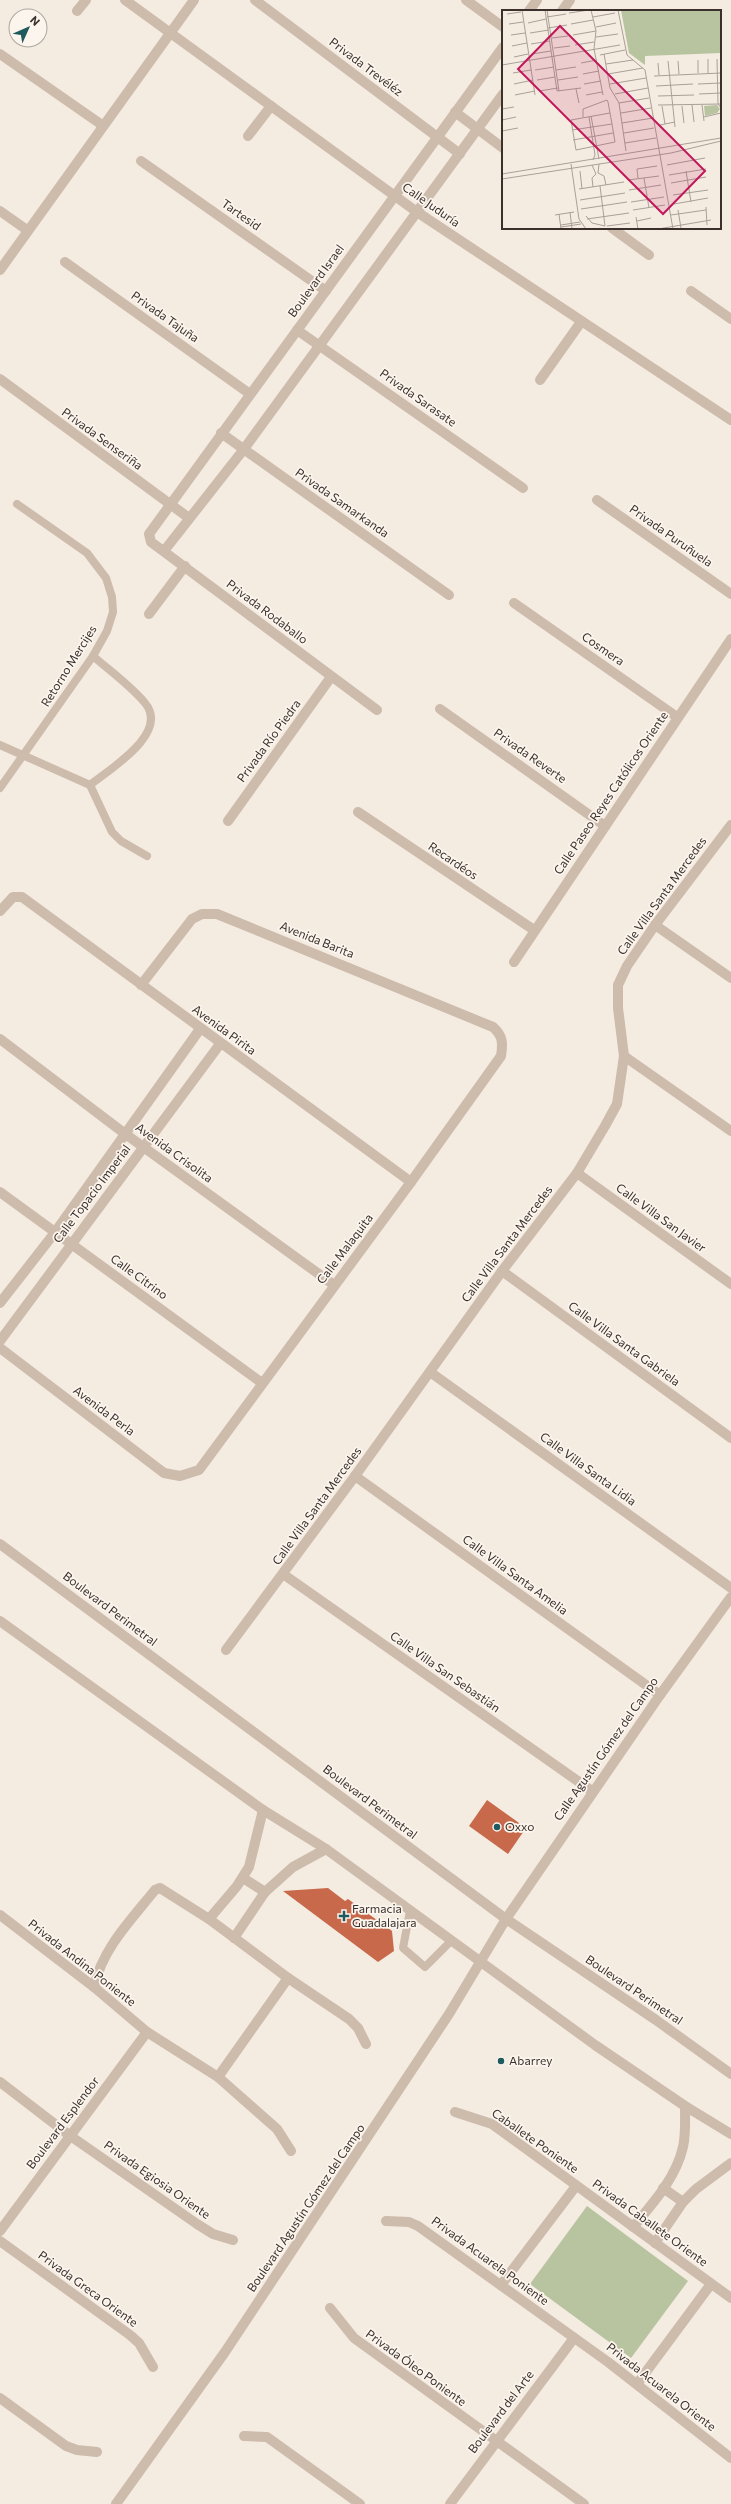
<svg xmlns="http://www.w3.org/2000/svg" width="731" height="2504" viewBox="0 0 731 2504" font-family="Commissioner,sans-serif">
  <rect width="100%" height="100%" fill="#f4ebe1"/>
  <path fill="#b8c4a0" d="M587,2206L688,2281L631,2358L530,2284Z"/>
  <g fill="#c8694b">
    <path d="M487,1800L526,1828L508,1854L469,1826Z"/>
    <path d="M328,1888L345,1901L348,1899L392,1931L394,1951L378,1962L283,1891Z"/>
  </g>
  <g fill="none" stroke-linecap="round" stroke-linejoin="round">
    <g stroke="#cdbbac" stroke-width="8">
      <path d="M0,745L90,785C110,769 170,733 145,703C131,686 110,671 93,656"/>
      <path d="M90,785L112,832L121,841L147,856"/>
      <path d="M0,788L93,656L107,631L113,612L112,597L106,578L87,553L17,504"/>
      <path d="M410,1911L403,1948L425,1967L451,1941"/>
    </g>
    <g stroke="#cdbbac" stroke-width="10">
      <path d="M125,0L417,212L731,420"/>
      <path d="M255,0L460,154"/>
      <path d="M466,0L503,27"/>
      <path d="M77,11L86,0"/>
      <path d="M529,11L537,0"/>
      <path d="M562,11L570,0"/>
      <path d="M0,54L102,125"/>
      <path d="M455,112L503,148"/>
      <path d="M248,136L271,106"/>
      <path d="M141,161L326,291"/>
      <path d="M0,211L27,230"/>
      <path d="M612,228L649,255"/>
      <path d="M65,262L250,394"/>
      <path d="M0,270L194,0"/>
      <path d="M691,291L731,319"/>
      <path d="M297,330L523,488"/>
      <path d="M0,379L189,518"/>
      <path d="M540,380L581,322"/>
      <path d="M221,433L449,595"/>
      <path d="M597,500L731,594"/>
      <path d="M164,551L244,449L503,94"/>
      <path d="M514,603L677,717"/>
      <path d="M149,614L185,566"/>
      <path d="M440,709L605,826"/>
      <path d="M377,710L151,542L149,534L503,47"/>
      <path d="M358,812L534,930"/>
      <path d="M228,821L331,677"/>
      <path d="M0,911L13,897H22L411,1182"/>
      <path d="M655,925L731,978"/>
      <path d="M514,962L731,639"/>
      <path d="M0,1039L124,1133L334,1285"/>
      <path d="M624,1056L731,1131"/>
      <path d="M577,1173L731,1284"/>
      <path d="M0,1192L262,1383"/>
      <path d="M502,1271L731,1438"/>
      <path d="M0,1303L56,1231L200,1029"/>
      <path d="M0,1341L220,1044"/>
      <path d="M0,1348L164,1473L180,1476L199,1470L411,1182L501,1056C503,1043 503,1036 493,1027L217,914H202L192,919L141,985"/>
      <path d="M430,1372L731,1588"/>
      <path d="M355,1476L660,1695"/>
      <path d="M283,1574L592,1791"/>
      <path d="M226,1650L355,1476L502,1271L577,1173L605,1126L617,1104L624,1056L618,1008V985L627,966L655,925L731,825"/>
      <path d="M243,1878L265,1892"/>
      <path d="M0,1915L94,1987L147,2032L218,2077L277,2129L291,2151"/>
      <path d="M209,1919L237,1886L249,1867L263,1810"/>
      <path d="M234,1938L265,1892L293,1867L326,1849"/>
      <path d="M94,1987C102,1949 131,1920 155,1890L160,1888L209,1919L288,1978L349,2019L358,2028L366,2044"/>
      <path d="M218,2077L288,1978"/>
      <path d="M0,2082L69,2135L197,2224L213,2234L233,2240"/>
      <path d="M455,2112L492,2124L731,2298"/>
      <path d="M663,2188L683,2202"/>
      <path d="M386,2221L409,2222L418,2226L608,2362L731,2458"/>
      <path d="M633,2227C653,2203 676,2178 683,2147C686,2134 685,2119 685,2106"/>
      <path d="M0,2231L147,2032"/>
      <path d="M0,2241L130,2335L139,2343L153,2367"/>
      <path d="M655,2243L683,2202L696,2189L731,2163"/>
      <path d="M501,2285L576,2186"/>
      <path d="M330,2308L354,2338L584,2504"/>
      <path d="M637,2384L711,2284"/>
      <path d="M0,2398L66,2446L77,2450L97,2452"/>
      <path d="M244,2436L267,2437L360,2504"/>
      <path d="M450,2504L574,2338"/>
    </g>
    <g stroke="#cdbbac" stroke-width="10">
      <path d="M0,1544L506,1919L656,2020L731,2074"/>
      <path d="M0,1621L263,1810L326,1849L595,2045L685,2106L731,2134"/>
      <path d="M116,2504L225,2352L449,2014L506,1919L660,1695L731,1597"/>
    </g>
  </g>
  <g fill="#1f5a5e" stroke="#fbf5ee" stroke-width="1.5">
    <circle cx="497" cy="1827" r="4"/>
    <path d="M342 1910h4v4h4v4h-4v4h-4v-4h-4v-4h4z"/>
    <circle cx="501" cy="2061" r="4"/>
  </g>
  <g text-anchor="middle" stroke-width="3.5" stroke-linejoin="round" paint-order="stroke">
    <g font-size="12" fill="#3b302b" stroke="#fbf5ee">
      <text transform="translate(366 67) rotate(37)" y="4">Privada Trevéléz</text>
      <text transform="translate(431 205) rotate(35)" y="4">Calle Juduría</text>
      <text transform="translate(241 215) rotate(35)" y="4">Tartesid</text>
      <text transform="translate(316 281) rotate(-54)" y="4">Boulevard Israel</text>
      <text transform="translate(165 317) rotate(35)" y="4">Privada Tajuña</text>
      <text transform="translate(418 398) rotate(35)" y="4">Privada Sarasate</text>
      <text transform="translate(102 439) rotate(36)" y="4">Privada Senseriña</text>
      <text transform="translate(342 503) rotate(35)" y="4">Privada Samarkanda</text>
      <text transform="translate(671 536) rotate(35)" y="4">Privada Puruñuela</text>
      <text transform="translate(267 612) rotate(37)" y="4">Privada Rodaballo</text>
      <text transform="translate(603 649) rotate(35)" y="4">Cosmera</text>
      <text transform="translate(69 666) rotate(-58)" y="4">Retorno Mercijes</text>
      <text transform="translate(269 741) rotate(-54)" y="4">Privada Río Piedra</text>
      <text transform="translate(530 756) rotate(35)" y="4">Privada Reverte</text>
      <text transform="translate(611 793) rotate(-56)" y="4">Calle Paseo Reyes Católicos Oriente</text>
      <text transform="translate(453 861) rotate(34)" y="4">Recardéos</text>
      <text transform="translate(662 896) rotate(-54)" y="4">Calle Villa Santa Mercedes</text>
      <text transform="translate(317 940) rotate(22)" y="4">Avenida Barita</text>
      <text transform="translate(224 1030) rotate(36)" y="4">Avenida Pirita</text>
      <text transform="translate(174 1153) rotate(36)" y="4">Avenida Crisolita</text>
      <text transform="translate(92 1194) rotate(-53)" y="4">Calle Topacio Imperial</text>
      <text transform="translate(661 1218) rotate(36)" y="4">Calle Villa San Javier</text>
      <text transform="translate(507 1244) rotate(-53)" y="4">Calle Villa Santa Mercedes</text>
      <text transform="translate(345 1249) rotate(-53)" y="4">Calle Malaquita</text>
      <text transform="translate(139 1277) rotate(36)" y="4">Calle Citrino</text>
      <text transform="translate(624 1344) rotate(36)" y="4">Calle Villa Santa Gabriela</text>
      <text transform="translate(104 1411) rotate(37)" y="4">Avenida Perla</text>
      <text transform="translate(588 1469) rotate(36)" y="4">Calle Villa Santa Lidia</text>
      <text transform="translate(317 1506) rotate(-54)" y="4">Calle Villa Santa Mercedes</text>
      <text transform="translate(515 1575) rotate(36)" y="4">Calle Villa Santa Amelia</text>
      <text transform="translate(110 1609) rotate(37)" y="4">Boulevard Perimetral</text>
      <text transform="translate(445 1672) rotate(35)" y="4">Calle Villa San Sebastián</text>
      <text transform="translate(606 1749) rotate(-55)" y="4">Calle Agustín Gómez del Campo</text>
      <text transform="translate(370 1802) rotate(37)" y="4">Boulevard Perimetral</text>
      <text transform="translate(82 1963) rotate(38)" y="4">Privada Andina Poniente</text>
      <text transform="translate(634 1990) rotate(34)" y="4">Boulevard Perimetral</text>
      <text transform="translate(63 2123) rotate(-53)" y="4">Boulevard Esplendor</text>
      <text transform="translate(535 2141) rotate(35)" y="4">Caballete Poniente</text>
      <text transform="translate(157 2180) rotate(35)" y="4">Privada Egiosia Oriente</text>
      <text transform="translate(306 2208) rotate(-56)" y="4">Boulevard Agustín Gómez del Campo</text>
      <text transform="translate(650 2223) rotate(36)" y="4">Privada Caballete Oriente</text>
      <text transform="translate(490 2261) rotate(36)" y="4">Privada Acuarela Poniente</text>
      <text transform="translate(88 2289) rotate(36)" y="4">Privada Greca Oriente</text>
      <text transform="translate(416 2368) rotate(36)" y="4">Privada Óleo Poniente</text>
      <text transform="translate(661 2387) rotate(38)" y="4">Privada Acuarela Oriente</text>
      <text transform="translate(501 2412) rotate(-53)" y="4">Boulevard del Arte</text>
    </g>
    <g font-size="12" fill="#3b302b" stroke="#fbf5ee" text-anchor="start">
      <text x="505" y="1831">Oxxo</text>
      <text x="352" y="1913">Farmacia<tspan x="352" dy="14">Guadalajara</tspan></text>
      <text x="509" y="2065">Abarrey</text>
    </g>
  </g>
  <g transform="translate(502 10)">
    <rect width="219" height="219" fill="#f4ebe1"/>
    <path d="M119,0H219V43L143,46V55L127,43ZM215,95L218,99L215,103L203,106L202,96Z" fill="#b8c4a0"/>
    <path fill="none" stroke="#aaa098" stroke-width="1" d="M20,0L33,85M43,0L55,81L79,78M45,0L57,81M89,0L94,21L92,39L101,85M116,0L125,45L143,60L171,219M67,3L87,0M5,4L19,2M45,7L64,4M91,7L113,3M26,13L44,9M7,14L21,12M69,14L91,10M94,17L114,13M46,18L65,15M28,23L47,20M9,25L23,23M71,25L94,21M94,27L116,24M50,28L66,26M29,34L48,31M73,35L92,32M10,36L25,33M52,38L68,36M30,44L49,41M102,44L108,78L117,93L124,141M98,45L123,40M12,47L26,44M206,49V63M215,49L216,94L219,98M196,50V63M166,51L173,117M176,51L177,64M79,53L95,50M156,53L157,65M104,54L131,50M0,55L118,35M33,60L52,57M54,60L74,57M11,63L29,60M81,64L97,61M106,64L141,58M152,66L219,63M35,70L53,67M56,70L76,67M12,74L31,70M82,74L99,71M108,74L144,68M196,74L219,73M154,76L191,74M74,79L77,93M37,81L56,78M113,84L146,78M197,84L219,83M13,85L33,81M84,85L100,82M156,86L192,85M117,93L147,88M156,95L219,94M190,95L192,112M200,95L202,111M160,96L163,114M180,96L182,113M0,99L12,97M119,103L149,98M89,106L97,149M81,107V99L105,90L106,92L110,114L113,132L74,140L69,110L108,103M87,107L93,145L91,150M202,107L219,103M0,110L14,107M120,113L151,108M158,115L173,112M70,120L110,114M122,123L152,118M0,124V121L16,118M71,130L111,123M123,133L154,128M69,154L77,209L84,219M97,154L96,163L102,166L104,175M90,155L94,164L90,168L91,177M165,155L203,148M78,161L80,179M184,161L189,192M0,164L219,128M167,165L204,159M136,168L135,159L155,156M142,168L147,198M0,169L169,143L219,131M126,170L157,166M169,173L204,167M98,176L103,216M77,179L122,172M127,180L159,175M171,185L206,180M78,190L123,183M129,192L162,187M172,194L206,188M204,197L205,215M79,199L125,192M131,200L163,195M176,200L179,218M68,202L70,219M57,204L59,219M53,205L72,202M169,205L204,200M84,206L90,213L103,216M134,207L136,219M85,209L127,203M135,211L149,208M59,215L78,212M105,216L128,213M59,217L79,214M156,219L209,210"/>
    <path fill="#c2185b" fill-opacity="0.15" stroke="#c2185b" stroke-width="2" d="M58,16L203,161L161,204L16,59Z"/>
    <rect width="219" height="219" fill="none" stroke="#3b302b" stroke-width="2"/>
  </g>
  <g transform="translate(28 28) rotate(45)"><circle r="19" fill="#fbf5ee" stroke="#aea6a0"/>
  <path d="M0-3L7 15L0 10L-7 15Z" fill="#1f5a5e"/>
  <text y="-6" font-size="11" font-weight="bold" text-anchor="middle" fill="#3b302b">N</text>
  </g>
</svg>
